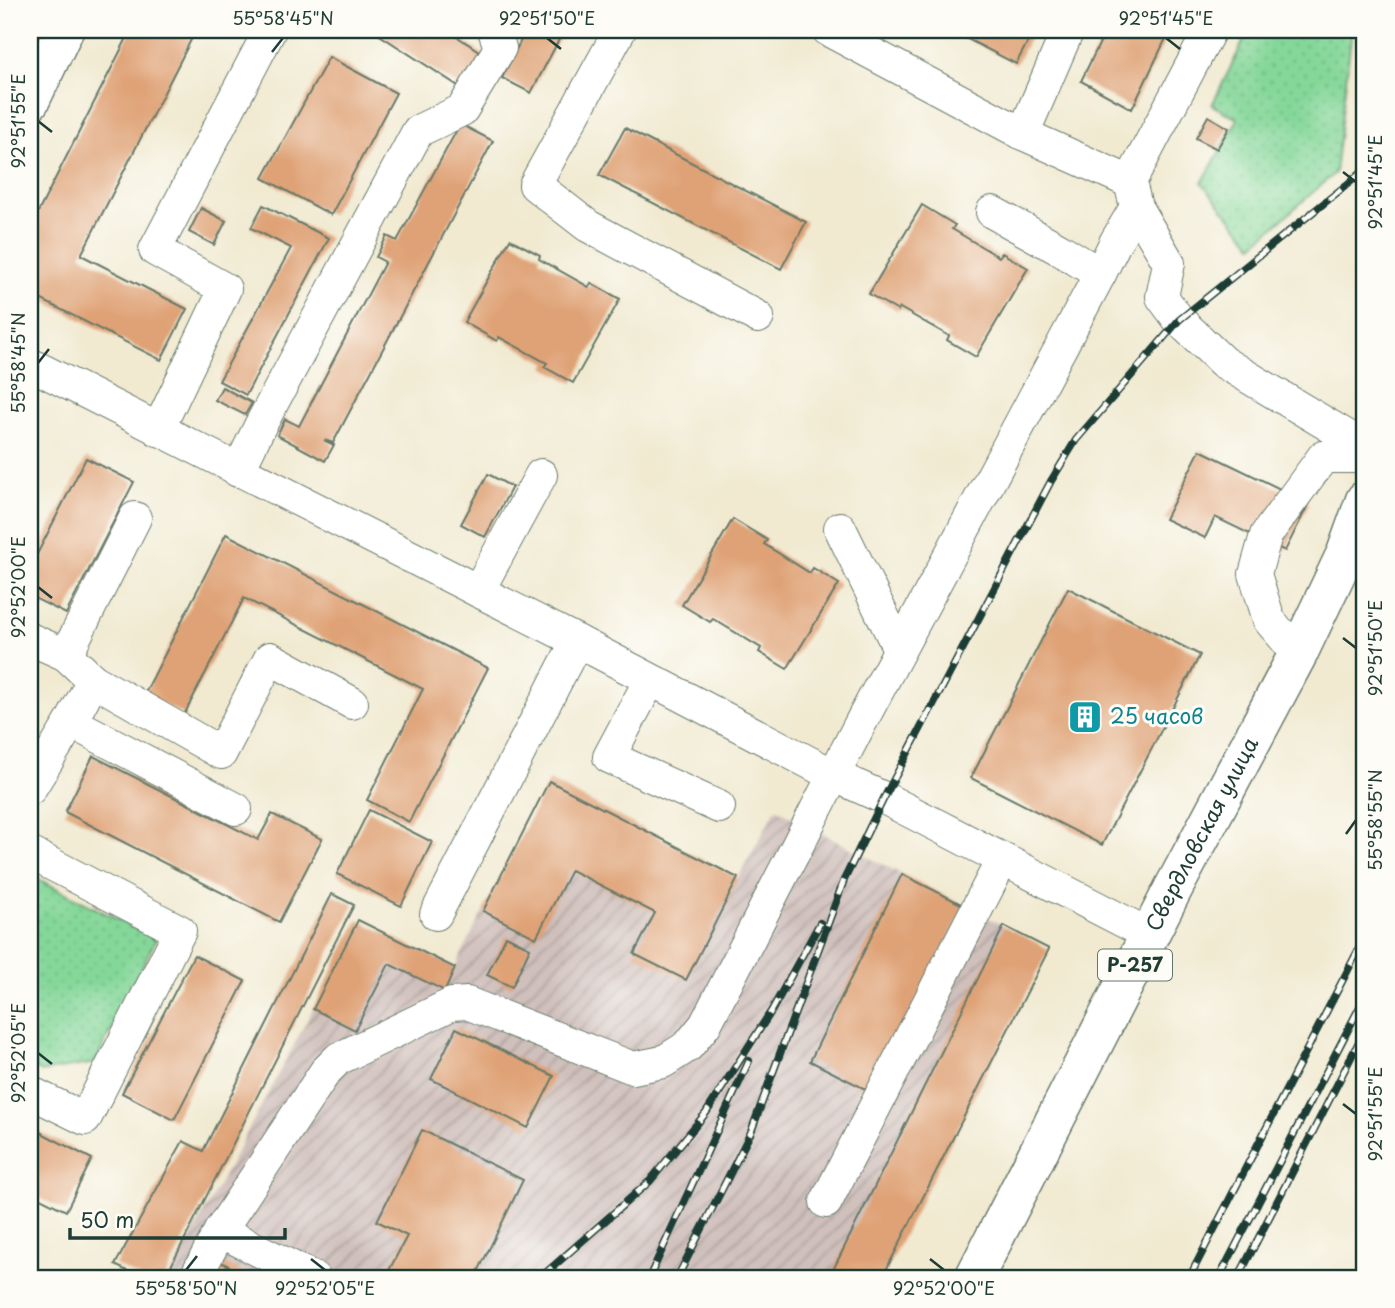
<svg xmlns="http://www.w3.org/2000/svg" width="1395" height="1308" viewBox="0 0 1395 1308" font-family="'Playpen Sans',sans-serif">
  <defs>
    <pattern id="industrial-furrows" width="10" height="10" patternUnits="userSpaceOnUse" patternTransform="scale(1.75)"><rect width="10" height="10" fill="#d0c0bc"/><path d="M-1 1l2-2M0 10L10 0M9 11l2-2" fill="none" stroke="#a89d9a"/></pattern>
    <pattern id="park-dots" width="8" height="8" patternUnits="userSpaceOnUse" patternTransform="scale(1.75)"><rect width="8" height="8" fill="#84d799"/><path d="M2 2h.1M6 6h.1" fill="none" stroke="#72b984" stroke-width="1.8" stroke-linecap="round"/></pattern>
  </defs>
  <rect width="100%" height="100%" fill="#fdfcf7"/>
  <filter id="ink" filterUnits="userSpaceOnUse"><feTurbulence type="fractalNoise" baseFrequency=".0143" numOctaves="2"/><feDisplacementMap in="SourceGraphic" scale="14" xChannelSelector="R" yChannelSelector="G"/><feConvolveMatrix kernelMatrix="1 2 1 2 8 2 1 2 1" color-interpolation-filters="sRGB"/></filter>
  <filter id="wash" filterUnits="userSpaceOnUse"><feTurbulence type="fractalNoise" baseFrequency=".00686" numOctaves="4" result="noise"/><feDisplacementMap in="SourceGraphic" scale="28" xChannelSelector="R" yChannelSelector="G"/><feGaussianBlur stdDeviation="1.57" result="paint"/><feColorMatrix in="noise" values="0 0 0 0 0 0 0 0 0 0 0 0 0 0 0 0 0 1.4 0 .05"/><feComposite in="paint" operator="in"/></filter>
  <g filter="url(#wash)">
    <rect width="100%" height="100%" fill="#f1ead1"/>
    <path fill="url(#industrial-furrows)" d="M549,781L738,878L776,808L858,852L1004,926L829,1278H169L313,1009L358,920L455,967Z"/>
    <g fill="url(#park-dots)" stroke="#528a66" stroke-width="2">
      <path d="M1249,30H1352L1335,173L1253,245L1202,183L1238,119L1212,105Z"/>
      <path d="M30,875L156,939L95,1063L42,1072L30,1066Z"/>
    </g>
    <g id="blocks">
      <g fill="#dfa276">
        <path d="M131,30H196L81,255L187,309L161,360L30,294V228Z"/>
        <path d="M372,30H447L485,55L463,89Z"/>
        <path d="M526,30H564L531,93L502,78Z"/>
        <path d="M950,30H1034L1016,64Z"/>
        <path d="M1106,30H1170L1132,109L1081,81Z"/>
        <path d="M329,57L396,93L331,215L263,178Z"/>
        <path d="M1208,116L1229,128L1217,149L1196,138Z"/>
        <path d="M460,124L493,141L333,443L324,440L334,445L325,461L277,435L285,419L299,426L385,262L376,257L387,236L397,241Z"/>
        <path d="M625,128L806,222L781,269L599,175Z"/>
        <path d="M263,205L329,238L246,395L219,381L291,248L251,228Z"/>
        <path d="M922,205L955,225L952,229L999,257L1002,253L1028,268L976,357L947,340L949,336L900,308L898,311L869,294Z"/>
        <path d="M201,208L226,221L214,245L189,232Z"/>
        <path d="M510,239L540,255L539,259L589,287L591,283L620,299L573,383L544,367L547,363L499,337L497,341L464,322Z"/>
        <path d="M222,387L252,403L245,415L215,400Z"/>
        <path d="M1200,450L1309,503L1285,551L1215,517L1205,538L1165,519Z"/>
        <path d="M86,458L134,482L66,614L30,596V568Z"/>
        <path d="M488,474L512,487L485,537L461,524Z"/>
        <path d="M733,519L767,540L764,544L810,573L813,568L839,584L787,669L759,652L761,648L713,619L710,622L682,605Z"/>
        <path d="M226,534L488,668L409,822L367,800L423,689L244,598L184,715L144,695Z"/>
        <path d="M1068,588L1200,655L1102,845L971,778Z"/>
        <path d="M30,703L40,708L30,727Z"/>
        <path d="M93,756L258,840L272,814L322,839L279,922L65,812Z"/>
        <path d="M549,781L738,878L686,980L634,954L655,913L571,870L536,938L483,911Z"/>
        <path d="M369,810L432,842L401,906L337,874Z"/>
        <path d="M902,874L965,906L869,1091L810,1061Z"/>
        <path d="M332,894L354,905L165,1278H141L115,1265L183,1141L203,1151Z"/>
        <path d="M358,920L455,968L445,991L389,964L355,1030L313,1009Z"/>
        <path d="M1004,926L1049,949L882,1278H829Z"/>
        <path d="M506,936L530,948L512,987L487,975Z"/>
        <path d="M194,955L245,981L174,1120L122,1093Z"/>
        <path d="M456,1028L554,1076L528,1128L431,1079Z"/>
        <path d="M30,1127L92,1159L66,1211L30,1193Z"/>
        <path d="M422,1130L523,1180L475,1278H385L407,1236L377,1221Z"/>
        <path d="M219,1261L252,1278H210Z"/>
      </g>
    </g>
  </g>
  <g filter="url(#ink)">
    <use href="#blocks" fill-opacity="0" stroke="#687a6b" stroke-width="2"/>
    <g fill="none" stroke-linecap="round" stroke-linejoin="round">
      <g stroke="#687a6b" stroke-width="34">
        <g id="minor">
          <path d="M620,30L535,185L588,226L758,317"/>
          <path d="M828,30L1023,134L1130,182"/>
          <path d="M1210,30L1130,182L1136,207L1169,263L1162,297L1179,320L1223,362L1365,447"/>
          <path d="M1023,134L1068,30"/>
          <path d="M992,212L1059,249L1100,274"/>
          <path d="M30,364L577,641L835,776L884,798L1150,935"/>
          <path d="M158,430L225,289L155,250L270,30"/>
          <path d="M238,471L260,426L418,131L462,110L500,48L494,30"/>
          <path d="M840,528L899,649"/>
          <path d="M478,591L541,475"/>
          <path d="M30,639L66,655L93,680L221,753L270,658L352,703"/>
          <path d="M1298,654L1269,620L1255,574L1266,535L1323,457H1365"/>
          <path d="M66,655L135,518"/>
          <path d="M650,680L609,757L719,807"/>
          <path d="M71,722L236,809"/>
          <path d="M30,789L71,722L93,680"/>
          <path d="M30,853L180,931L85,1119L30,1092"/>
          <path d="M436,914L577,641"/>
          <path d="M826,1202L1002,860"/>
          <path d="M220,1231L314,1278"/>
          <path d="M195,1278L220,1231L325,1072L338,1059L452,1004L467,1003L633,1068L663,1062L688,1046L705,1025L859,726L1100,274L1116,241L1136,207"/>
        </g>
      </g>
      <g stroke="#687a6b" stroke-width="41">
        <path id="major" d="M30,101L64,30"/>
      </g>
      <g stroke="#687a6b" stroke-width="41">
        <g id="highway">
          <path id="s1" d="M974,1278L1173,889L1298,654L1346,553L1365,500"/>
        </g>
      </g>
      <use href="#minor" stroke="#fff" stroke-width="32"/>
      <use href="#major" stroke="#fff" stroke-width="38"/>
      <use href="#highway" stroke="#fff" stroke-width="38"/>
      <g stroke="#1f3d34" stroke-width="8">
        <g id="rail">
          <path d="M540,1278L650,1181L706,1113L772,1010L820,923"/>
          <path d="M649,1278L749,1061"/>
          <path d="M677,1278L751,1132L844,880L884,798L1051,481L1076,440L1179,320L1365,170"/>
          <path d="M1189,1278L1365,937"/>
          <path d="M1219,1278L1365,997"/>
          <path d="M1238,1278L1365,1030"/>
        </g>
      </g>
      <use href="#rail" stroke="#fdfcf7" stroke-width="5" stroke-dasharray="16" stroke-linecap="butt"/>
    </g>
  </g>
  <path fill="none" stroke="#1f3d34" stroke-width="2.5" d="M547,38L561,49M1166,38L1180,49M272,52L283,38M38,121L52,132M1343,172L1356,182M38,363L49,349M38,587L52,598M1343,638L1356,648M1346,834L1356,820M38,1053L52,1064M1343,1104L1356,1114M311,1259L325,1270M930,1259L944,1270M186,1270L197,1256"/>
  <defs>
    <g id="building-square" transform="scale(1.75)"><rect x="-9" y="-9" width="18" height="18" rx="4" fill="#0f9aa8" stroke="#fdfcf7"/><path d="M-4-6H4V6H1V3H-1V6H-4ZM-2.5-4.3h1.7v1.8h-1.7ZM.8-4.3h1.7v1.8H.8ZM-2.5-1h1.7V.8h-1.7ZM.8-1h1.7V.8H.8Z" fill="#fff"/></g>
  </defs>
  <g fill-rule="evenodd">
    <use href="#building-square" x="1085" y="717"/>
  </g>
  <g text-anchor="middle" stroke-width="6" stroke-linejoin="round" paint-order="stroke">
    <rect fill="#fdfcf7" stroke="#62766e" stroke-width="2" x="1098" y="949.5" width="74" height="31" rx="5"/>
    <g font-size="19" font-weight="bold" fill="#1f3d34">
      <text x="1135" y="972">Р-257</text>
    </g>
    <g font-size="21" fill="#0d838f" stroke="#fdfcf7" text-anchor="start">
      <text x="1110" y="724">25 часов</text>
    </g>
    <g font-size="21" fill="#1f3d34" stroke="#fdfcf7">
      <text dy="7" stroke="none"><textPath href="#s1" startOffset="499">Свердловская улица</textPath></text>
    </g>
  </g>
  <rect width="1395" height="1308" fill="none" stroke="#fdfcf7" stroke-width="77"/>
  <path d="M70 1228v10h215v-10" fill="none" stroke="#1f3d34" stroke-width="3.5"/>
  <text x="80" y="1228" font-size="21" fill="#1f3d34" stroke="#fdfcf7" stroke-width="5" paint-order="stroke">50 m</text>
  <rect x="38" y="38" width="1318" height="1232" fill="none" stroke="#1f3d34" stroke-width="2.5"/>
  <g font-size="18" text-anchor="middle" fill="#1f3d34">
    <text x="283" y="25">55°58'45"N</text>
    <text x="547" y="25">92°51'50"E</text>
    <text x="1166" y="25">92°51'45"E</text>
    <text transform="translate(19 121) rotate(-90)" y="6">92°51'55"E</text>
    <text transform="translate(1376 182) rotate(-90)" y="6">92°51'45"E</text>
    <text transform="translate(19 363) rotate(-90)" y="6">55°58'45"N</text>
    <text transform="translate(19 587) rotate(-90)" y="6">92°52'00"E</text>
    <text transform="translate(1376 648) rotate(-90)" y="6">92°51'50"E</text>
    <text transform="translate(1376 820) rotate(-90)" y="6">55°58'55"N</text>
    <text transform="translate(19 1053) rotate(-90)" y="6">92°52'05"E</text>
    <text transform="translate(1376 1114) rotate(-90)" y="6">92°51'55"E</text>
    <text x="186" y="1295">55°58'50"N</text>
    <text x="325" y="1295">92°52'05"E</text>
    <text x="944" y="1295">92°52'00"E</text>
  </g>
</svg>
